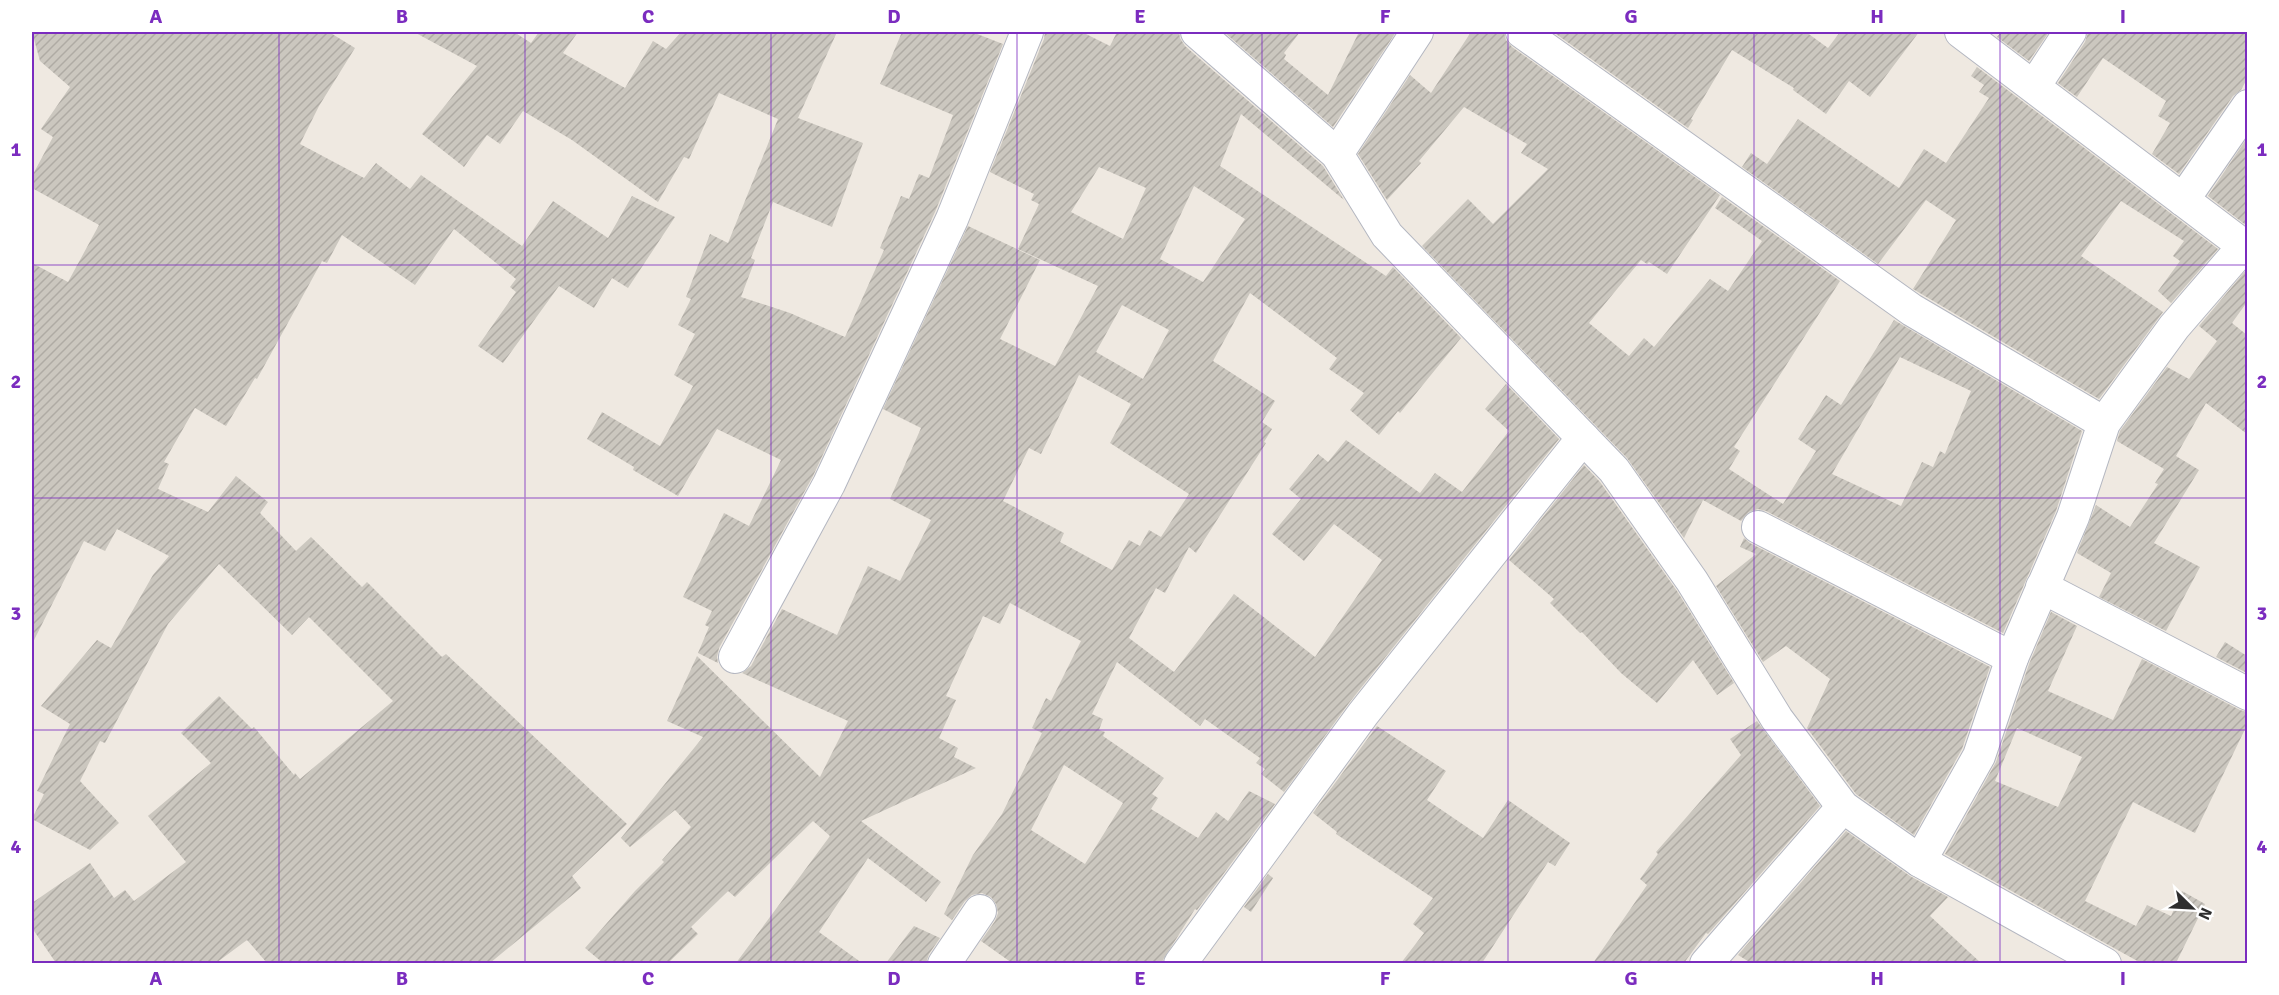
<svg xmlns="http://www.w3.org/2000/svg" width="2279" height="995" viewBox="0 0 2279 995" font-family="Signika,sans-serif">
  <defs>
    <pattern id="building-hatch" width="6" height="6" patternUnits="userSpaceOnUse" patternTransform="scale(1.5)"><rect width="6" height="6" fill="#cbc7bf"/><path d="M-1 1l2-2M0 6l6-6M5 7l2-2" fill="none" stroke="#afaba4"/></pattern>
  </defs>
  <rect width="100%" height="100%" fill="#efe9e1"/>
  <g fill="url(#building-hatch)" fill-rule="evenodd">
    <path d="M32,32H329L355,48L319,106L300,144L364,178L376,163L410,189L421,175L522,246L553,201L608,238L632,196L675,217L628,288L612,278L594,308L559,286L503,363L478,346L516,292L510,287L516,279L454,229L415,285L342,235L327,263L322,261L257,379L255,378L226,426L195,408L164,462L169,464L158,489L208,512L236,476L268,502L260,513L296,551L311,537L362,587L367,582L442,657L446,654L627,824L572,876L581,888L490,963H267L247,940L216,963H56L32,928V903L90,863L114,898L125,890L134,901L186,862L148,816L211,763L181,733L219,696L252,729L254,727L294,775L295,773L300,779L393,701L309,617L292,635L219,564L168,624L105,743L100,741L80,781L119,823L90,850L32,819L44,794L37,791L70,724L41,706L97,640L111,648L153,575L169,556L117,529L105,551L84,541L32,644V263L68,282L99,225L32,188V176L53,137L41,129L70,87L40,61Z"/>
    <path d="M414,32H514L531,43L539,32H578L563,53L625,88L653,41L666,49L681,32H837L798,118L863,143L832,227L773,202L751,258L755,260L741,297L790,313L845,337L884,250L880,248L901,196L909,199L919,174L929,178L953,115L880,84L902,32H972L1003,44L935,212L813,476L719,648L717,657L718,663L698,653L709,627L705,625L712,611L683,597L724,513L749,526L781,460L717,429L678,496L633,470L634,467L587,439L602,412L660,446L693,386L674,375L695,334L678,325L691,299L686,297L710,234L728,243L778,119L719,93L689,159L684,157L658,202L572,140L523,111L500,144L487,135L464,167L422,134L477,66Z"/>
    <path d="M1045,32H1082L1110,46L1117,32H1179L1180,38L1185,46L1323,166L1344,200L1241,114L1220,166L1386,276L1393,267L1461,338L1400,413L1398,411L1379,435L1350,410L1364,393L1329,369L1337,358L1250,293L1213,361L1275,401L1262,422L1272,429L1264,442L1266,443L1196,553L1189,547L1165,593L1156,588L1129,638L1174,672L1234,594L1315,657L1382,560L1334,524L1304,561L1272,534L1301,499L1289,489L1318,454L1328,462L1346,440L1420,493L1435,473L1462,492L1509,431L1485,409L1506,384L1559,439L1349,703L1284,792L1261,774L1265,769L1256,763L1260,758L1205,719L1200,726L1117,662L1092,714L1103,719L1099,730L1105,732L1103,736L1164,778L1152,794L1158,798L1151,809L1198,838L1216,812L1228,821L1249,791L1275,804L1197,910L1195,909L1161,963H1012L981,941L995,921L998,913L996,904L991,897L982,893L972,895L965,901L952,920L944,914L973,855L1002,814L1042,733L1032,728L1046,698L1051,701L1081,641L1010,603L1000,624L983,616L946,696L956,700L939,738L958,748L954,757L976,768L861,821L941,882L926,902L868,858L819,932L862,963H736L830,836L813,821L735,897L728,891L691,927L698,934L668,963H603L585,948L635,891L664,862L662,860L691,827L675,810L630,847L621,838L703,737L667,721L697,656L820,777L848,721L742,673L751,666L782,609L837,635L868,566L900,581L931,520L890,499L921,428L883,409L968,226L1040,260L1000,339L1055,366L1098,286L1018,249L1039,204L1031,200L1034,194L990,172L1044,39ZM1099,167L1146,188L1123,239L1071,212ZM1194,186L1245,219L1203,282L1160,259ZM1122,305L1169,330L1143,379L1096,352ZM1079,375L1131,404L1110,443L1189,494L1161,537L1149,530L1140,546L1129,540L1112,570L1060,542L1064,533L1003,501L1029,448L1041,454ZM1064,765L1123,803L1085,864L1031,830Z"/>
    <path d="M1224,32H1300L1284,53L1286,55L1284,59L1328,95L1359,32H1396L1333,127Z"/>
    <path d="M1471,32H1504L1506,40L1512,47L1720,195L1667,274L1649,262L1647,264L1641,260L1589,323L1629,356L1644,338L1654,347L1710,279L1728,291L1762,241L1715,208L1722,197L1840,281L1734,447L1740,451L1729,469L1783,504L1816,451L1798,439L1826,395L1841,405L1894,320L2082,431L2056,511L2003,633L1766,511L1758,509L1749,512L1741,521L1703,500L1684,538L1627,458L1422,246L1468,199L1493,224L1548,169L1521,153L1527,144L1464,107L1419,161L1421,163L1387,200L1358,154L1410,75L1431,93ZM1900,357L1971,391L1945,454L1940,451L1933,467L1922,462L1901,506L1832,474Z"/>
    <path d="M1557,32H1806L1828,48L1840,32H1919L1870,97L1849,81L1826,114L1793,90L1794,88L1732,50L1691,119L1693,120L1688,128L1556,34Z"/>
    <path d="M2001,32H2049L2029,61L1997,37Z"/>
    <path d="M2088,32H2247V79L2241,90L2233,96L2179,174L2152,154L2170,123L2158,116L2166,101L2103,58L2077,97L2058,83L2085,42Z"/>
    <path d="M1977,67L2218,249L2171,303L2158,291L2180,261L2173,256L2184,241L2121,201L2081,256L2163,312L2099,399L1913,289L1956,220L1926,200L1878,264L1742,167L1751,153L1767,164L1798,119L1899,188L1924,149L1946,163L1989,98L1979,92L1984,85L1971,76Z"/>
    <path d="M2247,138V226L2208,196Z"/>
    <path d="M2247,269V302L2232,323L2247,335V434L2206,403L2176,456L2199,470L2154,543L2200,567L2166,631L2099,597L2111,573L2077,553L2096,505L2130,527L2158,484L2155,483L2164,469L2117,441L2120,431L2167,367L2189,379L2217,341L2199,326Z"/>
    <path d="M1584,465L1600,482L1677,591L1734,683L1717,695L1693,660L1657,703L1621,673L1582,632L1580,633L1550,603L1554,599L1509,560Z"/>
    <path d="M1744,538L1750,543L1990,667L1962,749L1914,835L1856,794L1807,728L1830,679L1786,646L1763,662L1716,586L1756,554L1740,547Z"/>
    <path d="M2051,612L2077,626L2048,691L2113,720L2142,659L2240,710L2247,712V725L2195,833L2133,802L2085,901L2136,926L2147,905L2171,916L2182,891L2205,904L2176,963H2141L1945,854L1996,762L2029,664ZM2017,728L2082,757L2058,807L1995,781Z"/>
    <path d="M2225,642L2247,656V673L2216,657Z"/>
    <path d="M1757,721L1820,806L1708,934L1706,933L1684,963H1593L1647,885L1640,879L1658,854L1656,852L1741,755L1730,739Z"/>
    <path d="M1377,726L1446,771L1427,800L1483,838L1508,800L1570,843L1555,866L1548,862L1482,963H1401L1424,933L1413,924L1433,898L1336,834L1337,832L1313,813Z"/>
    <path d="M1846,831L1910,876L1948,897L1930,916L1981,963H1751L1738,955Z"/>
    <path d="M1268,874L1273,878L1251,912L1244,907Z"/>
    <path d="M914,926L940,938L929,954L926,963H886Z"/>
  </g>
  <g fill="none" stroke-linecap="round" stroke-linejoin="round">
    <g stroke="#b4b7c1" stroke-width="34">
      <g id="street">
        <path d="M1197,32L1337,154L1387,235L1614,470L1692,581L1777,719L1843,807L1920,861L2105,964"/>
        <path d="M1522,32L1912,310L2104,423"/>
        <path d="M1961,32L2244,246"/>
        <path d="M2035,85L2070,32"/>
        <path d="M1337,154L1417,32"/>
        <path d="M2183,200L2248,106"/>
        <path d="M1758,527L2012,658"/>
        <path d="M2042,587L2248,694"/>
        <path d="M735,657L829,484L952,219L1027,32"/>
        <path d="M1920,861L1979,756L2012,658L2073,517L2104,423L2174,327L2244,246L2248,245"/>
        <path d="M944,964L980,911"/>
        <path d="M1180,964L1363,714L1583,438"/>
        <path d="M1706,964L1843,807"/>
      </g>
    </g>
    <use href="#street" stroke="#fff" stroke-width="32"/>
  </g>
  <path fill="none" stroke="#7b2cbf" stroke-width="1.5" stroke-opacity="0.55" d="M279,32V964M525,32V964M771,32V964M1017,32V964M1262,32V964M1508,32V964M1754,32V964M2000,32V964M32,265H2248M32,498H2248M32,730H2248"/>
  <rect width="2279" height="995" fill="none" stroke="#ffffff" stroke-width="66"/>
  <g transform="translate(2192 908) rotate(114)" stroke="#ffffff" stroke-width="4.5" paint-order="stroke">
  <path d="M0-4.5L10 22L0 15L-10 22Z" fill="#2e2e2e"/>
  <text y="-9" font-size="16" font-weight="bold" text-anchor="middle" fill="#2e2e2e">N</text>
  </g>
  <rect x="33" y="33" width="2213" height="929" fill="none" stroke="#7b2cbf" stroke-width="2"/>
  <g font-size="20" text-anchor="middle" font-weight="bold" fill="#7b2cbf">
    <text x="156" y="23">A</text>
    <text x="402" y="23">B</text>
    <text x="648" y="23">C</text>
    <text x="894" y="23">D</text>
    <text x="1140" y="23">E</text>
    <text x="1385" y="23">F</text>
    <text x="1631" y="23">G</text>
    <text x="1877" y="23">H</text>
    <text x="2123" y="23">I</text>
    <text x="16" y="156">1</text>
    <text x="2262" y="156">1</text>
    <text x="16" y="388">2</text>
    <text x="2262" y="388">2</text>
    <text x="16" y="620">3</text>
    <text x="2262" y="620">3</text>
    <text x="16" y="853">4</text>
    <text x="2262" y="853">4</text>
    <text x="156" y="985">A</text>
    <text x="402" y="985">B</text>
    <text x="648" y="985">C</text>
    <text x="894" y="985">D</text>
    <text x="1140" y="985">E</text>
    <text x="1385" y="985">F</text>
    <text x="1631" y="985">G</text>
    <text x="1877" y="985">H</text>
    <text x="2123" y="985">I</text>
  </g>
</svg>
